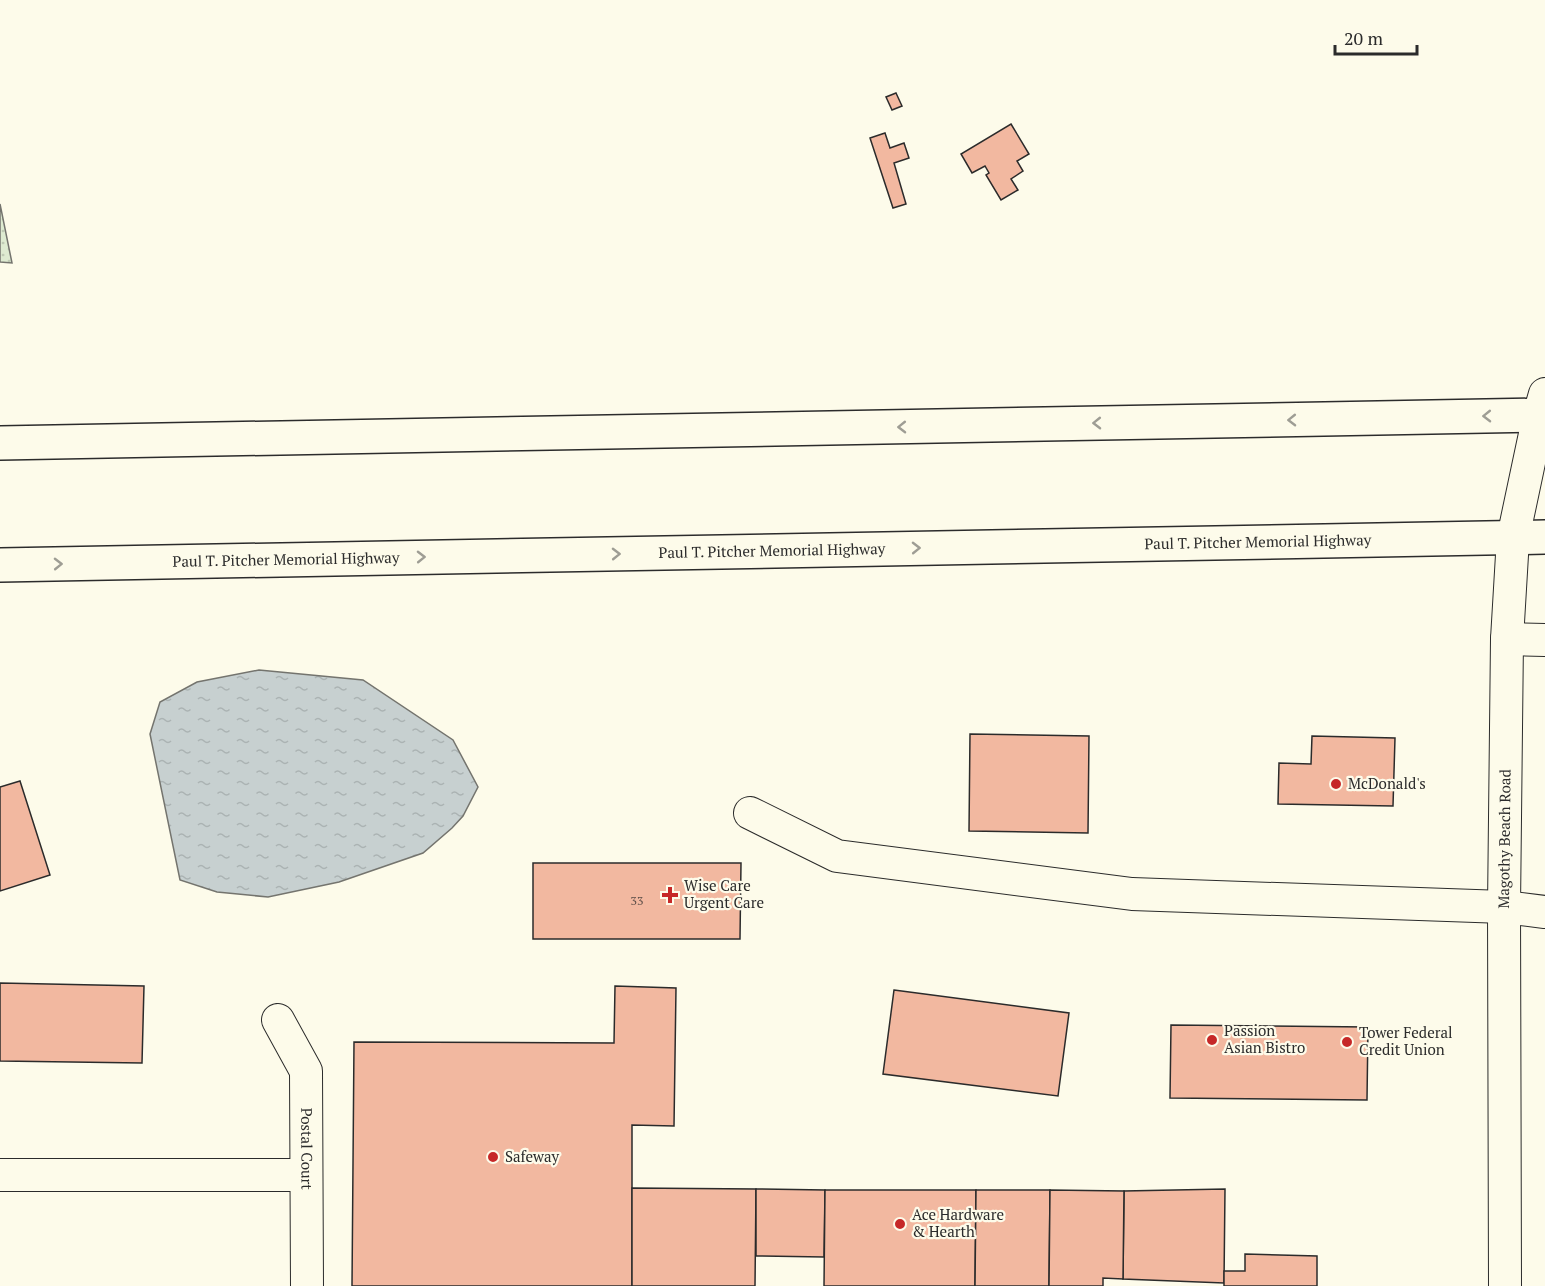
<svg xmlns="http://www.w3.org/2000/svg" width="1545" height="1286" viewBox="0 0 1545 1286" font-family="'PT Serif',serif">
  <defs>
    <pattern id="park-dots" width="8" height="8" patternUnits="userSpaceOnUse" patternTransform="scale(1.5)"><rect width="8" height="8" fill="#deebd1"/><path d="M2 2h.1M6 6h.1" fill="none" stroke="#bfcab4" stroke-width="1.8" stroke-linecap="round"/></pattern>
    <pattern id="water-ripples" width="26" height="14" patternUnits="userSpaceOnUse" patternTransform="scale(1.5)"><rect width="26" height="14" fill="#c7d0d0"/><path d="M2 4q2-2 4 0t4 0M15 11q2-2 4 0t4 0" fill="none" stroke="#abb3b3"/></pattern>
  </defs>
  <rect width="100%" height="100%" fill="#fdfbea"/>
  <path fill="url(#park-dots)" stroke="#74746e" stroke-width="1.5" d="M0,204L12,263L0,262Z"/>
  <path fill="url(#water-ripples)" stroke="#74746e" stroke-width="1.5" d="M259,670L363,680L453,740L478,787L463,816L452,828L423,853L339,882L268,897L217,892L180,880L150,734L160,702L197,682Z"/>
  <g fill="#f2b8a0" stroke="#2b2b2b" stroke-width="1.5">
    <path d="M896,93L902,106L892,110L886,97Z"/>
    <path d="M1011,124L1029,154L1017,161L1023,171L1011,179L1018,190L1001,200L986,175L989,173L985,166L972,173L961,154Z"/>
    <path d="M885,133L890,148L904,143L909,158L894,163L906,204L893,208L870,138Z"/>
    <path d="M970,734L1089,736L1088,833L969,831Z"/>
    <path d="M1312,736L1395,738L1393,806L1278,804L1279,763L1311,764Z"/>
    <path d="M20,781L50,875L0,891V787Z"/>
    <path d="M533,863H741L740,939H533Z"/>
    <path d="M0,983L144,986L142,1063L0,1061Z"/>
    <path d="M615,986L676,988L674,1126L632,1125V1286H352L354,1042L614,1043Z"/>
    <path d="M894,990L1069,1013L1058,1096L883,1074Z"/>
    <path d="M1171,1025L1368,1027L1367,1100L1170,1098Z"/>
    <path d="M632,1188L756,1189L755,1286H632Z"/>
    <path d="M756,1189L825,1190L824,1257L756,1256Z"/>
    <path d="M1225,1189L1224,1283L1123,1279L1124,1191Z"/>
    <path d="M825,1190H976L975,1286H824Z"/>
    <path d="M976,1190H1050L1049,1286H975Z"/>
    <path d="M1050,1190L1124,1191L1123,1279L1103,1278V1286H1049Z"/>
    <path d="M1245,1254L1317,1256V1286H1224V1271H1245Z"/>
  </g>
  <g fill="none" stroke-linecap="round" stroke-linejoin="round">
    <g stroke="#2b2b2b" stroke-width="34">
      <g id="minor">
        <path d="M1507,639L1545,640"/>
        <path d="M750,813L837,856L1132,894L1504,907L1545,912"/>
        <path id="s1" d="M278,1020L306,1071L307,1286"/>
        <path d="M0,1175H306"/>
        <path id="s2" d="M1505,1286L1504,907L1507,639L1513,538L1539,415L1545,394"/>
      </g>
    </g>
    <g stroke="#2b2b2b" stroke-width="36">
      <g id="major">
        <path d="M0,443L1545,415"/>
        <path id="s3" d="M0,565L1545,537"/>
      </g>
    </g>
    <use href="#minor" stroke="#fdfbea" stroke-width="32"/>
    <use href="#major" stroke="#fdfbea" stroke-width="33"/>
  </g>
  <defs><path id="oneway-chevron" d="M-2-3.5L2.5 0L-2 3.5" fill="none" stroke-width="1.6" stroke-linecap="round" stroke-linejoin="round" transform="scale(1.5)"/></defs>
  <g stroke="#9e9d94">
    <use href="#oneway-chevron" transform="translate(1487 416) rotate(179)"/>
    <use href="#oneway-chevron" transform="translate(1292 420) rotate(179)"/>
    <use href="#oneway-chevron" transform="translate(1097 423) rotate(179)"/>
    <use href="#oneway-chevron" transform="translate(902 427) rotate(179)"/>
    <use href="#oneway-chevron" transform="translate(916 548) rotate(-1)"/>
    <use href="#oneway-chevron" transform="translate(616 554) rotate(-1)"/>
    <use href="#oneway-chevron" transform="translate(421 557) rotate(-1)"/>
    <use href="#oneway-chevron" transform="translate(58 564) rotate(-1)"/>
  </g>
  <g fill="#c62828" stroke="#fdfbea" stroke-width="2">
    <circle cx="1336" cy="784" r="6"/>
    <path d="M667 886h6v6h6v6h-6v6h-6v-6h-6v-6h6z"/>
    <circle cx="1212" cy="1040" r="6"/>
    <circle cx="1347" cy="1042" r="6"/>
    <circle cx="493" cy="1157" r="6"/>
    <circle cx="900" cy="1224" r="6"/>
  </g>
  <g text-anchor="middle" stroke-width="4.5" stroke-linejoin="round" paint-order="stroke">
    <g font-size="12" fill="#5d4e48">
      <text x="637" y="905">33</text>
    </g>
    <g font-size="15" fill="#2b2b2b" stroke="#fdfbea">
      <text dy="5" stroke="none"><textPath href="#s3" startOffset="1258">Paul T. Pitcher Memorial Highway</textPath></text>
      <text dy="5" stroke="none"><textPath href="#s3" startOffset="772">Paul T. Pitcher Memorial Highway</textPath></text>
      <text dy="5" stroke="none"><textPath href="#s3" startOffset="286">Paul T. Pitcher Memorial Highway</textPath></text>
      <text dy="5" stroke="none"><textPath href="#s2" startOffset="447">Magothy Beach Road</textPath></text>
      <text dy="5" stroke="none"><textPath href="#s1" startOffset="136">Postal Court</textPath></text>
    </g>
    <g font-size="15" fill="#2b2b2b" stroke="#fdfbea" text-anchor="start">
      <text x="1348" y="789">McDonald's</text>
      <text x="684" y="891">Wise Care<tspan x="684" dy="17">Urgent Care</tspan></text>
      <text x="1224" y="1036">Passion<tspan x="1224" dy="17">Asian Bistro</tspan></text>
      <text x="1359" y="1038">Tower Federal<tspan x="1359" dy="17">Credit Union</tspan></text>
      <text x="505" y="1162">Safeway</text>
      <text x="912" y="1220">Ace Hardware<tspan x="912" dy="17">&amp; Hearth</tspan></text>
    </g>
  </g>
  <path d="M1335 45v9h82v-9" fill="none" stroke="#2b2b2b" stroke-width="3"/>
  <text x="1344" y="45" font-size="18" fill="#2b2b2b" stroke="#fdfbea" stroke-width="4.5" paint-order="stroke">20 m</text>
</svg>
